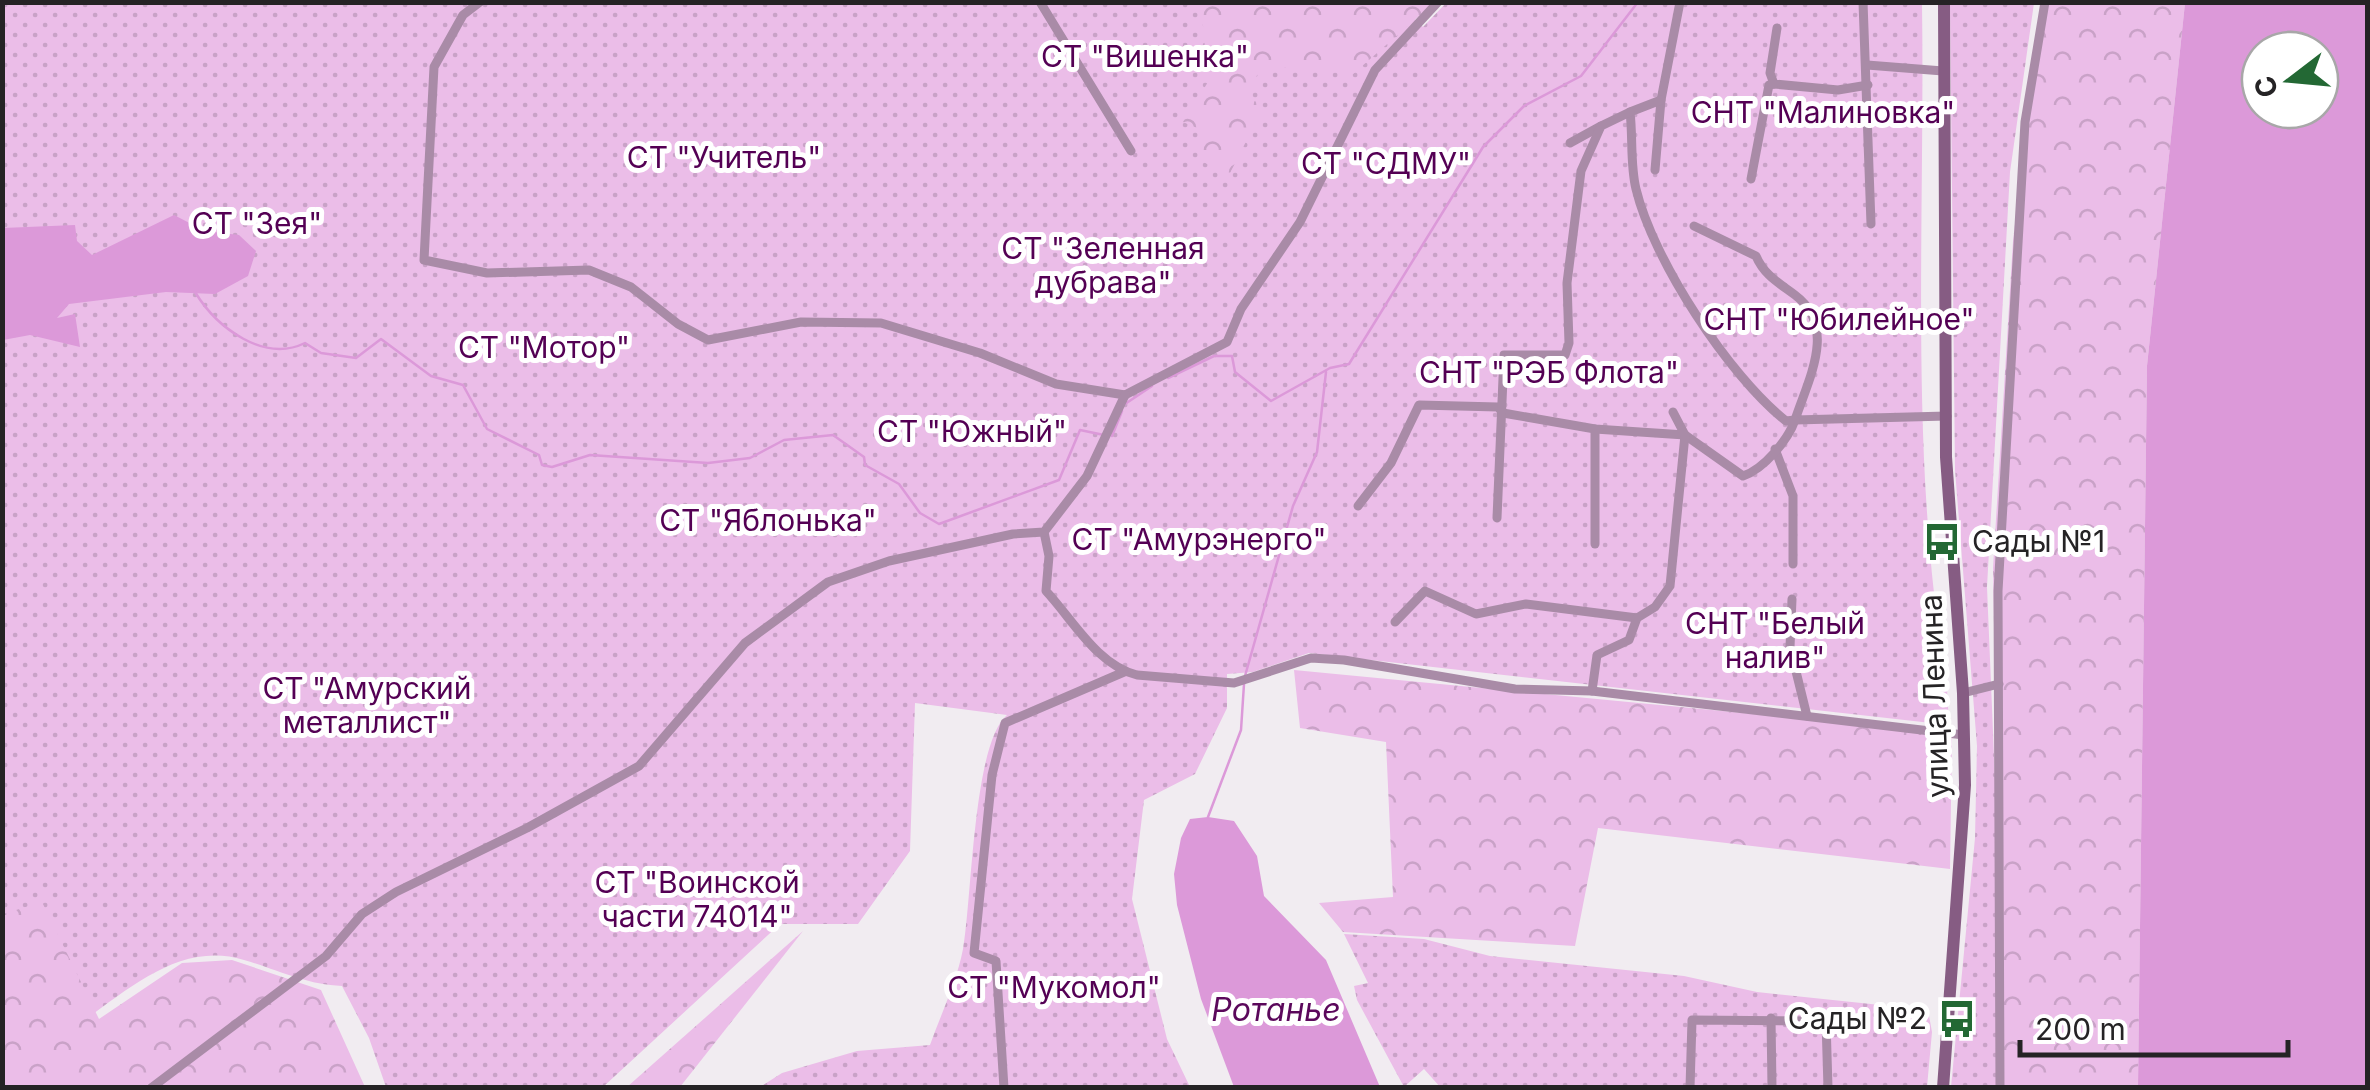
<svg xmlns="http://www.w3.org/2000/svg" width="2370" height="1090" viewBox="0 0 2370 1090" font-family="Inter,sans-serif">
  <defs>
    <pattern id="grass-dots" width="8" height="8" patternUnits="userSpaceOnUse" patternTransform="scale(2.5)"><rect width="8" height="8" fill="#ebbde8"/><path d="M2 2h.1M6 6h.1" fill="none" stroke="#c9a2c7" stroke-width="1.8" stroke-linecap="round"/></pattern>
    <pattern id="forest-crowns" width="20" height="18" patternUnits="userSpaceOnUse" patternTransform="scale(2.5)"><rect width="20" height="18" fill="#ebbde8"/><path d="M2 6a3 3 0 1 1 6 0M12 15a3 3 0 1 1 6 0" fill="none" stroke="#c9a2c7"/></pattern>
  </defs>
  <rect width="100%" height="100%" fill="#f1ecf1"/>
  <g fill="url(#grass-dots)">
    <path d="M1397,2L1423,27L1447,2L1922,3C1925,213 1911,426 1939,635H1944L1949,725L1309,653L1253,672L1227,674V708L1195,774L1144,800L1132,899L1167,1039L1190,1087H760L782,1073L857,1051L930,1045C941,1014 957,981 963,949C972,900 973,743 1007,715L915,703L910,851L858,924H780L603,1087H386L369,1038L342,986C307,985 278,970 244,960C179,940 126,992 76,1026L3,957L2,3Z"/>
    <path d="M1950,3H2034L2010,172L1987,587L1995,780L1997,1087H1951L1975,838L1977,746L1955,470Z"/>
    <path d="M1344,934L1424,939L1490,956L1684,976L1757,992L1928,1010L1932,1032L1927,1087L1441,1088L1424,1069L1404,1087L1357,1000L1354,986L1368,983Z"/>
  </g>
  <g fill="url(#forest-crowns)">
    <path d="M1201,3H1434L1353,74L1283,67L1257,75L1252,95L1261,112L1228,177L1199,159L1204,131L1183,122L1208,82Z"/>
    <path d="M2041,3H2185L2147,366L2138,1087L2002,1088L1993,568L2013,241Z"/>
    <path d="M1294,670L1952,733L1950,869L1598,828L1575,946L1343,932L1319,903L1393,897L1386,742L1300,728Z"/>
    <path d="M42,902L99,1019L182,963L232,960L321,990L365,1087L3,1088V914Z"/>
    <path d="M803,931L680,1087H627Z"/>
  </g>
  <g fill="#dc99d9" fill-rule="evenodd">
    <path d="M2185,3H2367V1087H2138L2147,366ZM2260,50H2320V110H2260Z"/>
    <path d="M174,215L205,231L239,235L256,251L248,276L215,294L166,292L69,304L57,318L75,314L80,347L30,335L3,340V228L75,225L77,241L92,255Z"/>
    <path d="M1208,817L1234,821L1257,856L1264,896L1326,960L1380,1087H1234L1201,999L1177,905L1174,874L1181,838L1190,819Z"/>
  </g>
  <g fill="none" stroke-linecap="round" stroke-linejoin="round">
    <g stroke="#dc99d9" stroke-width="2.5">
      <path d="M195,292C217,328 264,363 305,343L321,353L356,358L381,339L431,376L463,385L487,429L539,455L542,465L552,467L590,455L708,463L750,458L784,440L833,435L864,457L865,465L899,484L920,513L939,524L1059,480L1080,430L1104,435"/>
      <path d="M1168,378L1214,356H1232L1235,372L1271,401L1330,368L1349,364L1483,147L1524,106L1581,76L1638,2"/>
      <path d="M1125,404L1152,386"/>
      <path d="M1112,436L1122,411"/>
      <path d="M1245,676L1293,506L1317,452L1326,372"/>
      <path d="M1208,817L1241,730L1244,684"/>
    </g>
    <g stroke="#a98ba7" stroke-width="9">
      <path d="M480,2L463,15L434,67L424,260L487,273L589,270L631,287L678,324L708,340L801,322L881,323L980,353L1056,384L1125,395"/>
      <path d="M1040,2L1131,151"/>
      <path d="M1863,2L1871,224"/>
      <path d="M1777,28L1770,73L1774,84L1838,90L1868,85"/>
      <path d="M1867,65L1943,71"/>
      <path d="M1570,143L1601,126"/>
      <path d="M1655,170L1661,100L1680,2"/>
      <path d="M1751,179L1769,85L1774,84"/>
      <path d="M1694,226L1756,256C1764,275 1779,283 1795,295C1838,327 1808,380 1795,420L1947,416"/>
      <path d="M1125,395L1227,342L1241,309L1300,222L1375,70L1438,2"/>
      <path d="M1775,449L1793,496V564"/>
      <path d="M1358,506L1391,463L1419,405L1498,407L1503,413L1595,429L1685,435L1743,476C1764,469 1788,440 1795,420L1786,421C1729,376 1653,260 1636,189C1630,165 1633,136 1630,112L1661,100"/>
      <path d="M1497,518L1504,355H1565L1569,343L1567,283L1581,171L1601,126L1630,112"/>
      <path d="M1044,532L1049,556L1046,591C1073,620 1097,665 1137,675L1234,683L1311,658L1344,660L1515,689L1592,691L1964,735"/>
      <path d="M1595,544V429"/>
      <path d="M1792,599L1790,647L1807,716"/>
      <path d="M1395,622L1425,591L1476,614L1526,604L1637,618"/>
      <path d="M1592,691L1597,655L1629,640L1637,618L1655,607L1670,586L1685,435L1673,412"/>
      <path d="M1963,693L1999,684"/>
      <path d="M1771,1018L1772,1088"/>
      <path d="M151,1088L326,956L362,914L396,892L527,828L639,766L745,643L828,582L889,561L1013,534L1044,532L1087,476L1125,395"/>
      <path d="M1004,1088L996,961L974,953L992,775L1005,723L1124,672"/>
      <path d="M1690,1088L1692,1020L1826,1021L1828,1088"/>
      <path d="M2000,1088L1998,591L2025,122L2045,2"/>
    </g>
    <path stroke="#865c83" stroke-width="12" d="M1943,1088L1965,785L1963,693L1946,457L1944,2"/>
  </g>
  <defs>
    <g id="bus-bare" transform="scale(3)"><path d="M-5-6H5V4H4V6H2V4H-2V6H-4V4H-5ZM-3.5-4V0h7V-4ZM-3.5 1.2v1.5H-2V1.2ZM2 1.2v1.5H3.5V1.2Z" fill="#236834" stroke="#fff" stroke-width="2.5" paint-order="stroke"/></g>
  </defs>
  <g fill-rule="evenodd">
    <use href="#bus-bare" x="1942" y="542"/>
    <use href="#bus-bare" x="1957" y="1019"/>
  </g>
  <g text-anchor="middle" stroke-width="10" stroke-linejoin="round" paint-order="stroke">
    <g font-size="30" fill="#540054" stroke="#fff">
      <text x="1145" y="67">СТ "Вишенка"</text>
      <text x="1823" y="123">СНТ "Малиновка"</text>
      <text x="724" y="168">СТ "Учитель"</text>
      <text x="1386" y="174">СТ "СДМУ"</text>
      <text x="257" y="234">СТ "Зея"</text>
      <text x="1103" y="259">СТ "Зеленная<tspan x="1103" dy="34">дубрава"</tspan></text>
      <text x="1839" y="330">СНТ "Юбилейное"</text>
      <text x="544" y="358">СТ "Мотор"</text>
      <text x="1549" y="383">СНТ "РЭБ Флота"</text>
      <text x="972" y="442">СТ "Южный"</text>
      <text x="768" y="531">СТ "Яблонька"</text>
      <text x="1199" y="550">СТ "Амурэнерго"</text>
      <text x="1775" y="634">СНТ "Белый<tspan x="1775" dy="34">налив"</tspan></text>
      <text x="367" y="699">СТ "Амурский<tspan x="367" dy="34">металлист"</tspan></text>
      <text x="697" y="893">СТ "Воинской<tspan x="697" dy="34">части 74014"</tspan></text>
      <text x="1054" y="998">СТ "Мукомол"</text>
    </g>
    <g font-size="30" fill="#252325" stroke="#fff" text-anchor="start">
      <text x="1972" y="552">Сады №1</text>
      <text x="1927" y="1029" text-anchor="end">Сады №2</text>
    </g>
    <g font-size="30" fill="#252325" stroke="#fff">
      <text transform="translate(1935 696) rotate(-92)" y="10">улица Ленина</text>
    </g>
    <g font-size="32" font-style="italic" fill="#5b085b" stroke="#fff">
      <text x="1276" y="1021">Ротанье</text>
    </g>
  </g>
  <rect width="2370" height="1090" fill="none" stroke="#252325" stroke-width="10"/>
  <g transform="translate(2290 80) rotate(254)"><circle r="48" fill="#ffffff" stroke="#a8a7a8" stroke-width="2.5"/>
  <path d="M0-8L18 38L0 25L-18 38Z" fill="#236834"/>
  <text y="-15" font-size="28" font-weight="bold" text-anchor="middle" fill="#252325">С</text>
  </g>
  <path d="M2020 1040v15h268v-15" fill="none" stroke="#252325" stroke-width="5"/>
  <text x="2035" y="1040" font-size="30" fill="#252325" stroke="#ffffff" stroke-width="8" paint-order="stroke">200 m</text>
</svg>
